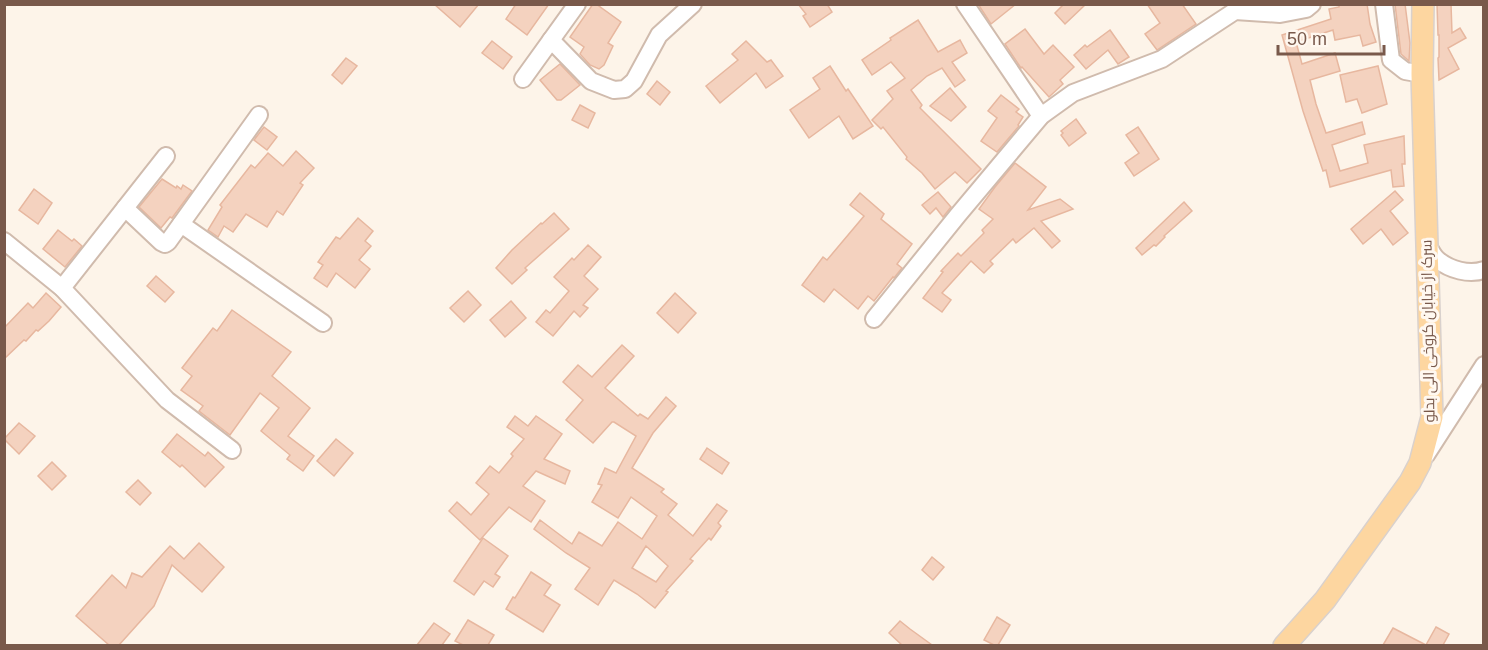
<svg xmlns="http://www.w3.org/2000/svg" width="1488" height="650" viewBox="0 0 1488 650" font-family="Arial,Cairo,sans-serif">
  <rect width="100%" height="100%" fill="#fdf4e9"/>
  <g fill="#f4d2bf" stroke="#e7b79f" stroke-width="1.5" fill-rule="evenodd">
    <path d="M434,4H479L460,27Z"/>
    <path d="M516,4H549L527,35L506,19Z"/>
    <path d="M593,4H596L621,22L608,43L613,46L604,65L599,69L590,65L580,54L584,47L570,37Z"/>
    <path d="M798,4H827L832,12L810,27L803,16L806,14Z"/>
    <path d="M978,4H1016L991,24Z"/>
    <path d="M1064,4H1086L1065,24L1055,13Z"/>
    <path d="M1147,4H1182L1196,24L1157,50L1145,34L1160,23Z"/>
    <path d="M1339,4H1367L1370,24L1376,42L1363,46L1360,35L1335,40L1333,30L1296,42L1302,64L1335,53L1340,71L1310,80L1316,104L1326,133L1362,122L1365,134L1332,145L1340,171L1368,163L1364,145L1404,136L1405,164H1402L1404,186L1393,187L1391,170L1330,187L1326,170L1323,171L1303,111L1282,35L1331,19L1329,9L1339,7Z"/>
    <path d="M1395,4H1405L1410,43L1409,61L1401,54Z"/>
    <path d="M1437,4H1451L1452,33L1460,28L1466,38L1448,48L1459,69L1439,80L1438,58L1439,57V35H1438Z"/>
    <path d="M918,20L938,52L960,40L967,53L952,62L965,80L955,87L942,68L927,76L911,90L922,105L920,108L981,169L967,183L955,172L935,189L922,173L906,159L907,157L883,127L881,129L872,120L893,99L887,91L905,78L891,62L872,75L862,60L891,40L890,38Z"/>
    <path d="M1025,29L1044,54L1053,45L1074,67L1060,80L1063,84L1049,97L1022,67L1021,68L1005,44Z"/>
    <path d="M1110,30L1129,57L1118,64L1108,50L1086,69L1074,55L1085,45L1087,47Z"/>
    <path d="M492,41L512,57L503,69L482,53Z"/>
    <path d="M746,41L767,62L771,60L783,76L766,88L756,73L720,103L706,86L738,60L732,54Z"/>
    <path d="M346,58L357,66L342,84L332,75Z"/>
    <path d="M560,64L580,85L561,100H557L540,80Z"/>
    <path d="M830,66L846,91L848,89L873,126L853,139L839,116L809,138L790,110L820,89L813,78Z"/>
    <path d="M1378,66L1387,104L1362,113L1357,99L1346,102L1340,75Z"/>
    <path d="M657,81L670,92L660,105L647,94Z"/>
    <path d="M950,88L966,107L951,121L930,106Z"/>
    <path d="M1001,95L1019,109L1016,112L1023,117L1018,125L1019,126L997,152L981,141L997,118L988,111Z"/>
    <path d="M580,105L595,113L588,128L572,120Z"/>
    <path d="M1076,119L1086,133L1069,146L1061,135L1063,133L1061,131Z"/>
    <path d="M264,127L277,137L267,150L254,140Z"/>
    <path d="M1138,127L1159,159L1134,176L1125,163L1139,153L1126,135Z"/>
    <path d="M296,151L314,168L300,183L303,185L283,215L277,211L267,227L246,214L233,232L224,226L218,237L208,230L222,207L220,205L251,165L255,168L268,153L283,166Z"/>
    <path d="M1015,163L1046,187L1028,210L1060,199L1073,209L1041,221L1060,241L1052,248L1034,228L1016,243L1013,239L990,261L993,264L984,273L971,261L942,293L951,300L942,312L923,298L943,272L941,271L958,253L961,256L984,233L982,230L993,219L979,209L995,187Z"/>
    <path d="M162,179L176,188L177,186L181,189L183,185L192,191L172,218L170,217L161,228L139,207Z"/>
    <path d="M34,189L52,203L38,224L19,210Z"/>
    <path d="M1395,191L1403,200L1390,211L1408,233L1393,245L1381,229L1363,244L1351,229Z"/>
    <path d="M938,192L951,207L943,217L936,208L930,214L922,205Z"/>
    <path d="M860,193L884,214L881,219L912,244L897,264L902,268L894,278L893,277L874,301L868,296L858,309L834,289L824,302L802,285L823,257L827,260L864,216L850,205Z"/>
    <path d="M1184,202L1192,211L1164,236L1165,237L1156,246L1154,245L1142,255L1136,248Z"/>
    <path d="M554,213L569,229L525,268L527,270L512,284L496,268L512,250L541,223L542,224Z"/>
    <path d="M358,218L373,231L365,241L371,246L359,260L370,269L355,288L336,273L327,287L314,278L323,265L318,262L336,237L340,239Z"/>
    <path d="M58,230L72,241L74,239L82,246L65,267L43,249Z"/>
    <path d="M588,245L601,257L584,276L598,289L583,305L588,308L580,317L574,311L553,336L536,322L546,310L550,313L569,291L554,277L572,258L574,260Z"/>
    <path d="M156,276L174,292L165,302L147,286Z"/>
    <path d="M468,291L481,305L464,322L450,308Z"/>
    <path d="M46,293L61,307L49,321L38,331L36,330L26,341L24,340L4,359V328L28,303L33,308Z"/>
    <path d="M675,293L696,313L678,333L657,313Z"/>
    <path d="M511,301L526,318L505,337L490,320Z"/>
    <path d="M232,310L291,352L272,376L310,408L288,436L314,456L303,471L287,459L290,455L261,431L279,408L260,393L230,435L199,411L203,406L181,390L192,376L182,368L213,328L217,331Z"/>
    <path d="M622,345L634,356L605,388L638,416L640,414L648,419L666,397L676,406L653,433L632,468L664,489L661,492L677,504L668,515L693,536L717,504L727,511L718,523L721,526L711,540L709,538L690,559L693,561L666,591L668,592L655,608L637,594L614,580L598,605L575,589L590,568L566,553L534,529L540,520L572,544L579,532L602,546L618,522L642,539L657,516L631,497L618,518L592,502L602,485L598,484L605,468L616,473L636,436L614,422H612L593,443L566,420L583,400L563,382L578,365L592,377ZM646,546L668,566L656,582L632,568Z"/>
    <path d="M515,416L528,426L536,416L562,434L544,459L570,471L565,484L536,471L523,486L545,501L531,522L509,507L480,540L449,511L457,502L471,515L489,494L476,483L490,466L499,473L513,456L511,454L524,439L507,427Z"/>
    <path d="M19,423L35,436L19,454L4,439Z"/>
    <path d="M177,434L205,456L208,452L224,467L205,487L182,465L180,467L162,452Z"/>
    <path d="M336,439L353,453L334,476L317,461Z"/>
    <path d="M707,448L729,463L722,474L700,459Z"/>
    <path d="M52,462L66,476L52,490L38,476Z"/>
    <path d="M138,480L151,493L140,505L126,492Z"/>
    <path d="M483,538L508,556L495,574L500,577L493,587L484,581L474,595L454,581Z"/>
    <path d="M199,543L224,567L202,592L172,565L154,606L119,645H109L76,616L112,575L126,588L132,573L142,577L170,546L184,559Z"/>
    <path d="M932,557L944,567L933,580L922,570Z"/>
    <path d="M531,572L551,585L544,595L560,605L543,632L506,609L513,597L515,598Z"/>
    <path d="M997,617L1010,625L998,645H994L984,640Z"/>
    <path d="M468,620L494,635L488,645H463L455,641Z"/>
    <path d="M900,621L910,629L932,645H902L889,633Z"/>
    <path d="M434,623L450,634L442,645H417Z"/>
    <path d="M1436,627L1449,634L1443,645H1426Z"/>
    <path d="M1393,628L1426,645H1383Z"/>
  </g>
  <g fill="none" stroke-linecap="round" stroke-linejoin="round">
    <g stroke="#d0bbad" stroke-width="20">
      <g id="minor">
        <path d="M965,4L1041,116"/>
        <path d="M1384,4L1391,60L1405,71L1422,74"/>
        <path d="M551,40L591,81L614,90L625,89L634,81L659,35L693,4"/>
        <path d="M523,79L577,4"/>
        <path d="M125,208L161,242L165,244L168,242L259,115"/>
        <path d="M181,224L323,323"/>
        <path d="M4,241L62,288L167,400L232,450"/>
        <path d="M1427,244C1430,249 1433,256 1438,260C1450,270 1469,275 1484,270"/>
        <path d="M62,288L166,156"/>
        <path d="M874,319L958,215L1041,116L1073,93L1162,59L1235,11L1280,14L1306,9L1312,4"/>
        <path d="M1426,455L1484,365"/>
      </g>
    </g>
    <g stroke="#d9d1cd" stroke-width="24">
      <path id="major" d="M1284,646L1325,600L1410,482L1420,463L1432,417L1422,74L1423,4"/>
    </g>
    <use href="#minor" stroke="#fff" stroke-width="16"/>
    <use href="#major" stroke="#fdd6a0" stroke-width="21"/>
  </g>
  <g text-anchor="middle" stroke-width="6" stroke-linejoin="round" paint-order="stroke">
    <g font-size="15" fill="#79594b" stroke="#fff8f0">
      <text transform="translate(1428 331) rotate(-91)" y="5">سرک از خیابان کروخی الی بدلو</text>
    </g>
  </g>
  <rect width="1488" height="650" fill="none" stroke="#79594b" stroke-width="12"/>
  <path d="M1278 45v9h106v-9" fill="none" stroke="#79594b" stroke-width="3"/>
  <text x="1287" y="45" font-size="18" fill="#79594b" stroke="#fff8f0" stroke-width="4.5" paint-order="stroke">50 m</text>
</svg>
